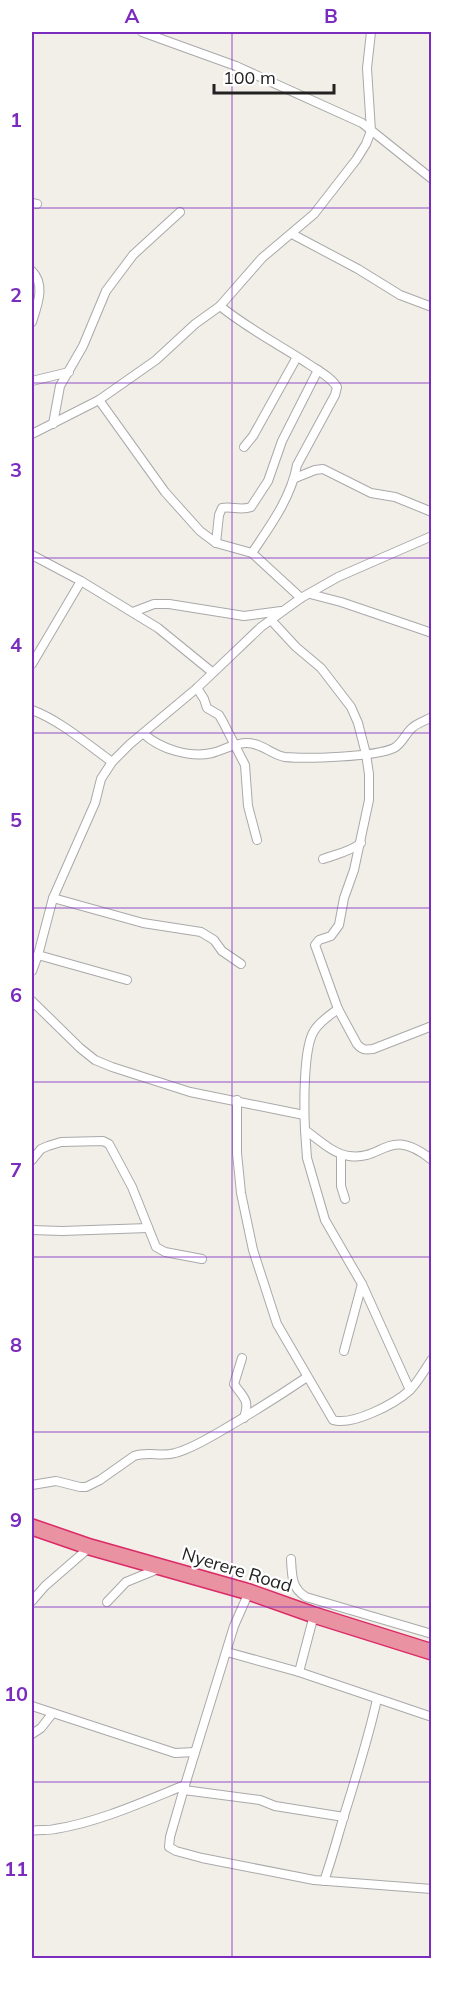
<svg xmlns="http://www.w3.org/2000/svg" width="463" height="1990" viewBox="0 0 463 1990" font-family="Mulish,sans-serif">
  <rect width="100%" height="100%" fill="#f2efe9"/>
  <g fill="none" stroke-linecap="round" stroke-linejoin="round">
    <g stroke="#a9a9a9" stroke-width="10">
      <g id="street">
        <path d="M142,32L236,66L362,123L432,179"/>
        <path d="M32,203L37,204"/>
        <path d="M292,234L358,269L400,295L432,307"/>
        <path d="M32,271C46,285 37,306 32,322"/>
        <path d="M220,306C247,328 278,344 307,363C317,370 331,377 337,387L335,395L297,465C291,498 270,526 252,553"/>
        <path d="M32,381L69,372"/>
        <path d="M99,400L165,492L200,531L216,543L252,553L301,598"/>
        <path d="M53,424L60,386L83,346L106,291L133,255L180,212"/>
        <path d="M32,434L99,400L156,360L195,324L220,306L262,258L314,214L356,160L366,144L371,131L367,68L371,32"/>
        <path d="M244,447L253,436L297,357"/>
        <path d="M295,478L315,470L323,469L371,493L395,497L432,512"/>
        <path d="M216,543L219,515L222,508C232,506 241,511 251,507L268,481L282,441L318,370"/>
        <path d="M32,555L81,581L158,628L212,672"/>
        <path d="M310,594L341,602L432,633"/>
        <path d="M133,612L154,604H169L244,616L281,611"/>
        <path d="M271,620L296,647L321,668L351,707L358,723L366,754L369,774V800L354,870L344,898L339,925L331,936L319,940L315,945L338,1009L357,1044C362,1050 365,1050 373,1049L432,1026"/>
        <path d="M32,664L81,581"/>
        <path d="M197,688L204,699L207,708L219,715L223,722L245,765L248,806L257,840"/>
        <path d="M32,710C61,721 87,744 112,762"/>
        <path d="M144,734C160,749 190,758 212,753C224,750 234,743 247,743C262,743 272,755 285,757C306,759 376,757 394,748C402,744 405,734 412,728C417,723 425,721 432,717"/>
        <path d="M323,859C336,854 350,852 361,843"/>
        <path d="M53,898L143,923L201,932L214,940L222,951L241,964"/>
        <path d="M38,955L127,980"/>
        <path d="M32,971L38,955L53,898L95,803L101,779L112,762L130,744L197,688L261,627L301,598L338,577L432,536"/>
        <path d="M32,1001L80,1048L95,1060L112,1067L190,1092L304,1115"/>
        <path d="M338,1009C330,1015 319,1022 314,1031C303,1048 304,1108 305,1130C318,1139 333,1154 349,1156C384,1161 388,1125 432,1160"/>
        <path d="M237,1100V1153L241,1193L253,1250L277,1324L333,1420C352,1426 395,1404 410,1390C419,1381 425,1369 432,1359"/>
        <path d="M305,1130L307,1158L325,1220L362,1284L410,1390"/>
        <path d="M341,1155V1186L345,1199"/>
        <path d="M32,1160L41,1149L48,1146L61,1142L103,1141L109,1144L132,1187L156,1247L165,1252L202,1259"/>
        <path d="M32,1230L62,1231L148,1228"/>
        <path d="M344,1351L362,1284"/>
        <path d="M242,1358L234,1384C244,1399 250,1399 244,1418"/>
        <path d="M32,1485L56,1481L80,1487H86L100,1480L134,1456C148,1451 161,1457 175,1453C191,1449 207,1439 221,1431C250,1414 279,1396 307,1377"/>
        <path d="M291,1559C292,1575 291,1588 306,1597L432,1634"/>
        <path d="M249,1592L234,1626L185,1785L170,1837L169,1847L176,1851L202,1858L314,1880L432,1889"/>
        <path d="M32,1601L45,1586L90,1547"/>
        <path d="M107,1602L126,1582L158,1569"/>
        <path d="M227,1652L299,1672L432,1717"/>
        <path d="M299,1672L314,1615"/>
        <path d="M32,1706L175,1753L195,1752"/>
        <path d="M32,1734L41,1728L52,1714"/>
        <path d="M184,1790L260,1800L275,1806L344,1817"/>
        <path d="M32,1831C39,1829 47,1831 55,1829C99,1822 143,1802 185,1785"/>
        <path d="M324,1881C333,1856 339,1831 347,1806C358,1770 369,1736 377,1699"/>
      </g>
    </g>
    <g stroke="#dc2a67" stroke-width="18">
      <path id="highway" d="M32,1527L90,1547L249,1592L314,1615L432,1652"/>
    </g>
    <use href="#street" stroke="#fff" stroke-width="8"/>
    <use href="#highway" stroke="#e892a2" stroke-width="15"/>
  </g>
  <path fill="none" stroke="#7b2cbf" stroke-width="1.5" stroke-opacity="0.55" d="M232,32V1958M32,208H432M32,383H432M32,558H432M32,733H432M32,908H432M32,1082H432M32,1257H432M32,1432H432M32,1607H432M32,1782H432"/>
  <g text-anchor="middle" stroke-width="4.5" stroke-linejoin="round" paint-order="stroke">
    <g font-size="18" fill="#222" stroke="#fff">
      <text transform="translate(237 1570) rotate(17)" y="6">Nyerere Road</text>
    </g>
  </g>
  <rect width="463" height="1990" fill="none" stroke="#ffffff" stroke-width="66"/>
  <path d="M214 84v9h120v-9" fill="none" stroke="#222222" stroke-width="3"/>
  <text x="223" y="84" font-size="18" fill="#222222" stroke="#ffffff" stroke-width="4.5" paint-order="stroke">100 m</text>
  <rect x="33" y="33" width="397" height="1924" fill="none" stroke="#7b2cbf" stroke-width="2"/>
  <g font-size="20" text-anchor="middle" font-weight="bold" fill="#7b2cbf">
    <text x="132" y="23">A</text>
    <text x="331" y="23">B</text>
    <text x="16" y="127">1</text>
    <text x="16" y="302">2</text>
    <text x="16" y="477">3</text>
    <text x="16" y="652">4</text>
    <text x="16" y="827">5</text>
    <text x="16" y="1002">6</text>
    <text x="16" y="1177">7</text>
    <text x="16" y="1352">8</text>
    <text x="16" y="1527">9</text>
    <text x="16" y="1701">10</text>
    <text x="16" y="1876">11</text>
  </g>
</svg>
